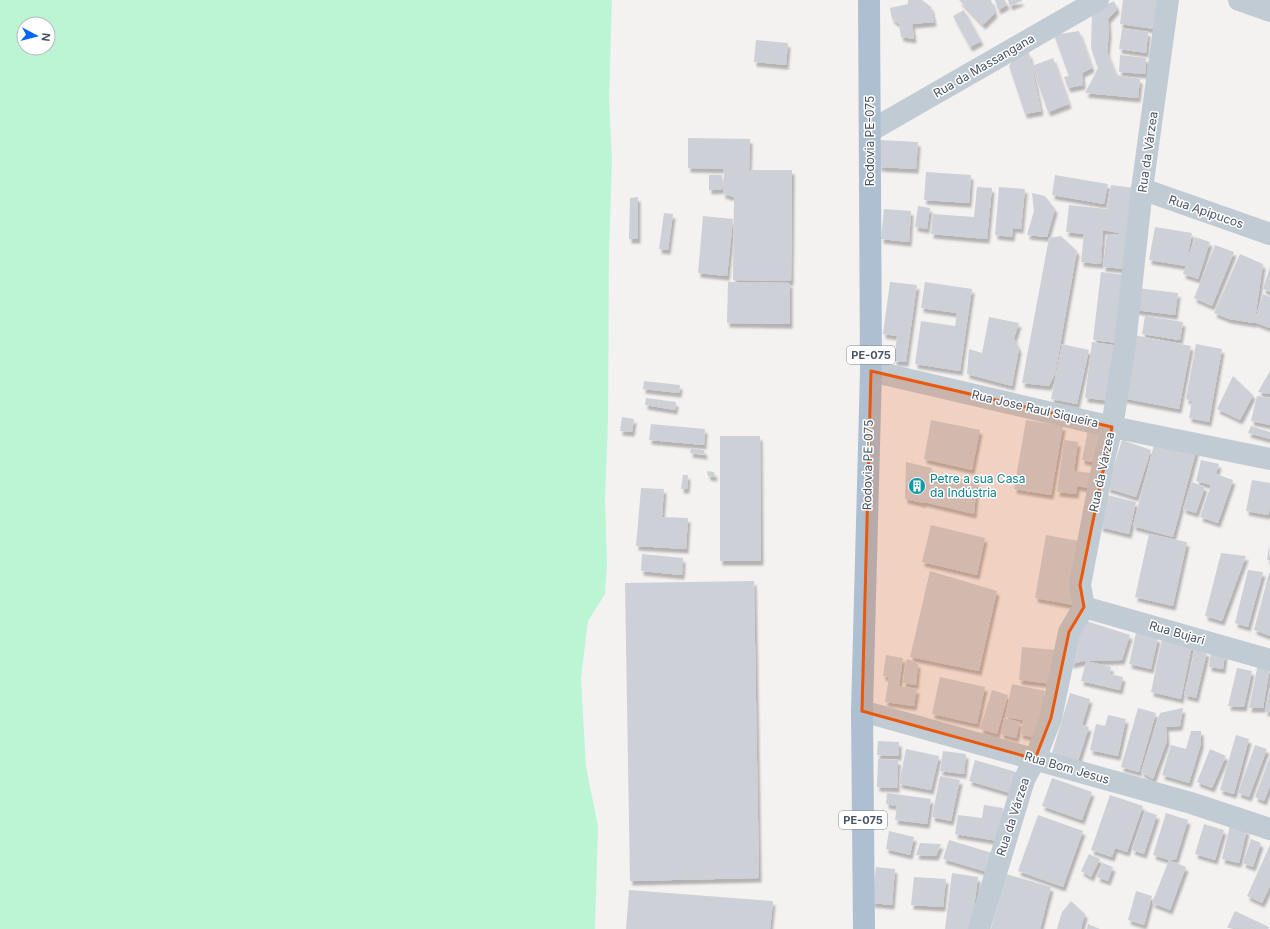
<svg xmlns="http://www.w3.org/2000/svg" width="1270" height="929" viewBox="0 0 1270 929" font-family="Inter,sans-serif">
  <defs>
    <filter id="shadow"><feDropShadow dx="2.5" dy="4.5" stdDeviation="1" flood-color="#0004"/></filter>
  </defs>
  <rect width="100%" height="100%" fill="#f4f1f1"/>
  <path fill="#bcf5d4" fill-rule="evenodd" d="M0,0H612L609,98L612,159L609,255L608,421L605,499L607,563L605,594L588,621L581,678L586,767L598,826L595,929H0ZM24,24H48V48H24Z"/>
  <g fill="#cdd0d6" filter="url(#shadow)">
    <path d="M908,0H922L931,7L934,22L912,24L914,39L901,37L899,24L892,19L890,8L908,4Z"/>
    <path d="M959,0H991L995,13L983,25Z"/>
    <path d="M995,0H1005L1007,5L998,10Z"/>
    <path d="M1008,0H1021L1022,1L1010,6Z"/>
    <path d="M1123,0H1162L1154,29L1120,24Z"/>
    <path d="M1114,1L1117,9L1108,19L1109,33L1107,52L1116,75L1140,79L1138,98L1085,93L1098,68L1091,48L1092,12Z"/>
    <path d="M964,10L981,41L970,47L953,16Z"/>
    <path d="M1122,29L1148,32L1146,53L1119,49Z"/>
    <path d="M1079,31L1092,68L1082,73L1083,85L1068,88L1064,77L1069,76L1054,35Z"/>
    <path d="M756,40L788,43L786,65L754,62Z"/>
    <path d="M1018,53H1029L1041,111L1025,114L1009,66Z"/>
    <path d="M1120,55L1146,58L1145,74L1119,72Z"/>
    <path d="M1053,58L1069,104L1048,112L1032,66Z"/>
    <path d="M688,138L750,139L749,170H792L791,281L733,280L734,197L723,194L724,169H739L688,168Z"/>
    <path d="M880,140L918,142L916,169L879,167Z"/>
    <path d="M926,172L971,175L969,203L924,200Z"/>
    <path d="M709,175H722L723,189L709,190Z"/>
    <path d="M1055,175L1108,184L1104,204L1052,195Z"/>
    <path d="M1111,185L1142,189L1129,235L1103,230L1101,264L1081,262L1084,234L1066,232L1069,205L1107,209Z"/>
    <path d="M977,187L992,188L987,239L931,234L933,214L974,217Z"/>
    <path d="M999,187L1025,189L1021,229L1013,228L1012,237L995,235Z"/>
    <path d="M1032,193L1045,196L1055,209L1047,237L1027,235L1034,211Z"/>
    <path d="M638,197V239H629L630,198Z"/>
    <path d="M918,206L930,208L927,229L915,227Z"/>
    <path d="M884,209L911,211L909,242L881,239Z"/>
    <path d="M664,213L673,214L668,250L659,249Z"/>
    <path d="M703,216L733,219L727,276L698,273Z"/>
    <path d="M1155,227L1192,233L1186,266L1149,260Z"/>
    <path d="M1107,234L1129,235L1126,269L1103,267Z"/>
    <path d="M1061,236L1077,251L1055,374L1049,386L1022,383L1049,238Z"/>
    <path d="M1195,237L1210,242L1198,279L1183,274Z"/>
    <path d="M1215,245L1234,252L1212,306L1194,298Z"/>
    <path d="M1240,254L1263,264L1255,319L1263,294L1270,297V328L1254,322V323L1229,319L1214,313Z"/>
    <path d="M1270,267V292L1263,289Z"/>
    <path d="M1101,272L1133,276L1125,344L1093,340Z"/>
    <path d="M728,282L790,283V324L727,323Z"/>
    <path d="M890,282L917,285L906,362L894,361L897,336L883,334Z"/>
    <path d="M925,282L972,289L960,371L915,364L921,321L955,326L957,313L921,308Z"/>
    <path d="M1138,288L1178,293L1175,315L1135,310Z"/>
    <path d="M1145,316L1183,322L1180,340L1142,334Z"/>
    <path d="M989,317L1019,323L1014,338L1019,349L1012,386L967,374L969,349L982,353Z"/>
    <path d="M1134,335L1191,346L1179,409L1122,398Z"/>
    <path d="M1092,342L1119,346L1112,401L1085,398Z"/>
    <path d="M1062,344L1089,350L1077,404L1051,399Z"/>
    <path d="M1196,344L1222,349L1209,422L1189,418L1192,401L1186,399Z"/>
    <path d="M1270,371V394L1258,392Z"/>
    <path d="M1233,376L1253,395L1240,420L1217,409Z"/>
    <path d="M644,381L680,385L679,393L643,389Z"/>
    <path d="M1257,396L1270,398V425L1251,421Z"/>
    <path d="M646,398L676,402L675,410L645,405Z"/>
    <path d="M622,417L634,419L632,432L620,431Z"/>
    <path d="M931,420L980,430L972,470L924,459Z"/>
    <path d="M1026,420L1063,426L1051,495L1014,489Z"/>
    <path d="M651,424L705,429L704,445L649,440Z"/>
    <path d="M1251,426L1270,432V439L1248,433Z"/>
    <path d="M1088,429L1109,433L1103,464L1082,460Z"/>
    <path d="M720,436H760L761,561H720Z"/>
    <path d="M1156,437L1197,448L1173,537L1133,526Z"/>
    <path d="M1064,440L1078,442L1074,471L1091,473L1089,488L1077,486L1076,494L1057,492Z"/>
    <path d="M1122,440L1151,450L1136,497L1107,488Z"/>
    <path d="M691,448L704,450L705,455L690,453Z"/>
    <path d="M1201,460L1219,464L1216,474L1233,480L1218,523L1200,517L1211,485L1196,481Z"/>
    <path d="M906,462L932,468L931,473L977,482L974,514L924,502L923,503L905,499Z"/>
    <path d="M707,471L714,472L715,477L708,476Z"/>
    <path d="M683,475H688L687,489H681Z"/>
    <path d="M1252,480L1270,483V509L1268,515L1246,511Z"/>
    <path d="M1192,482L1205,487L1196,513L1183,509Z"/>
    <path d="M641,488L664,489L662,517L688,518L686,549L636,546Z"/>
    <path d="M1107,495L1136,502L1129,534L1100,527Z"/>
    <path d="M931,525L985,538L977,575L922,562Z"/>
    <path d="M1149,534L1187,542L1173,606L1135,597Z"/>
    <path d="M1046,535L1084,542L1073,605L1035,598Z"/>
    <path d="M1269,546L1270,560H1267Z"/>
    <path d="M1221,553L1246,556L1222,621L1205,616Z"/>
    <path d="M642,554L683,558L682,575L641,571Z"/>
    <path d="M1248,570L1263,572L1248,627L1235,623Z"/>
    <path d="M930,571L997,591L979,671L910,657Z"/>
    <path d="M1269,573H1270V636L1254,630Z"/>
    <path d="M754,581L759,878L630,881L625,583Z"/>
    <path d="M1083,620L1130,635L1122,660L1084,661L1070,664Z"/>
    <path d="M1136,633L1158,638L1151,669L1129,664Z"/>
    <path d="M1162,639L1192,645L1181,699L1151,692Z"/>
    <path d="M1022,647L1057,650L1053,684L1019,680Z"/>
    <path d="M1195,649L1207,652L1196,698L1184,695Z"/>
    <path d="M1211,653L1225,654L1223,669L1209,667Z"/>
    <path d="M886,655L903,658L899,686L917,689L914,706L885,702L889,677L883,676Z"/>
    <path d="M908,659L918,664L916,685L903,683L906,661Z"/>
    <path d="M1086,661L1111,667L1110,674L1123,677L1120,690L1081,681Z"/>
    <path d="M1258,664L1270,668L1263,708H1249Z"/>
    <path d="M1237,668L1252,671L1244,707L1228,706Z"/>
    <path d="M940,677L985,687L977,724L932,714Z"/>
    <path d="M1012,684L1045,691L1035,738L1020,734L1023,720L1005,717Z"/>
    <path d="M992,690L1008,695L997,734L980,729Z"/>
    <path d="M1269,691H1270V712H1265Z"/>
    <path d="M1070,693L1090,699L1082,725L1089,727L1078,761L1052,753Z"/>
    <path d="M1138,708L1156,713L1139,772L1121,767Z"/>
    <path d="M1183,708L1180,726L1166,727L1167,741L1153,779L1141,772L1160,713Z"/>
    <path d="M1108,715L1126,719L1118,756L1090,750L1096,724L1105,726Z"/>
    <path d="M1004,718L1020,722L1016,738L1001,734Z"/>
    <path d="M1191,731H1201V744L1189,783L1162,775L1171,745L1186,749Z"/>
    <path d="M1236,735L1249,739L1234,794L1220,790Z"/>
    <path d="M878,741L899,742V756L877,755Z"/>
    <path d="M1255,745L1267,749L1249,797L1238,793Z"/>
    <path d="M906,749L939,756L931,790L899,784Z"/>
    <path d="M1210,749L1226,756L1212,788L1197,782Z"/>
    <path d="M943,751L966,754L964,774L940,771Z"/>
    <path d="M1270,757V786L1264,801L1255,797Z"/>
    <path d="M878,759L898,760L897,788L877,787Z"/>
    <path d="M975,760L1016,772L1010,793L969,781Z"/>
    <path d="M940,776L960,780L951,821L932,817Z"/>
    <path d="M1052,778L1092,792L1082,820L1042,806Z"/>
    <path d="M887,793L931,799L927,824L895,820L897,806L886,804Z"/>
    <path d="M1110,795L1143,806L1127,852L1115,848L1112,857L1091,850Z"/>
    <path d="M984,805L1003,808L998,841L955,834L958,815L982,818Z"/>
    <path d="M1145,811L1157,815L1144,854L1132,850Z"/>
    <path d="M1166,813L1188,820L1176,859L1169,860L1153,855Z"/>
    <path d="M1038,815L1083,831L1063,887L1018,871Z"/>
    <path d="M1204,824L1224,830L1215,860L1195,854Z"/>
    <path d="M1230,826L1247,830L1239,863L1222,859Z"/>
    <path d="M889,831L914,837L910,855L886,849Z"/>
    <path d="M1251,839L1261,843L1253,867L1243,863Z"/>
    <path d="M949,840L992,853L987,872L943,859Z"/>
    <path d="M920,843L941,844L936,856L916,855Z"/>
    <path d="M1270,845V886L1262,903L1247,896Z"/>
    <path d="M1089,854L1100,859L1091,877L1081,871Z"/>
    <path d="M1169,860L1186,867L1170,910L1152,903Z"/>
    <path d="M1103,863L1113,867L1108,881L1097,877Z"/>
    <path d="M876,867L895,869L892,905L872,903Z"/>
    <path d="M952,873L978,877L971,929H945Z"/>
    <path d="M1006,874L1051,887L1040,929H991Z"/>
    <path d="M914,877L946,879L943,907L911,905Z"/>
    <path d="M629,890L773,901L770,929H626Z"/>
    <path d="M1136,891L1152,896L1144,925L1128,920Z"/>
    <path d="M1071,901L1085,914L1081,929H1057L1062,912Z"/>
    <path d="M1235,911L1269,927L1268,929L1227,928Z"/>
    <path d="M1088,924L1100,929H1087Z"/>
  </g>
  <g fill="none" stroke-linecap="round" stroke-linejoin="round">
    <g stroke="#c1cbd4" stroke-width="22">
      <path d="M1239,0L1270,11"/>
      <path d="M870,131L1098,0"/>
      <path d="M1142,189L1270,234"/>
      <path d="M871,371L1112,427L1270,459"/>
      <path d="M1084,607L1270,660"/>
      <path d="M862,711L1191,803L1270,829"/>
      <path d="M979,929L1024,780L1035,759L1051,718L1069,632L1084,607L1080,585L1103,464L1112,427L1125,344L1142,189L1168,0"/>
    </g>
    <path stroke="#aebfd2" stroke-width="22" d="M864,929L862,711L871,371L869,0"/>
  </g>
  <path fill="#e8590c" fill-opacity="0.2" stroke="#e8590c" stroke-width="3" stroke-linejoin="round" d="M871,371L1112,427L1080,585L1084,607L1069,632L1051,718L1035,759L862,711Z"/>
  <defs>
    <g id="building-disc" transform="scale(0.9)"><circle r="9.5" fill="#0f9aa8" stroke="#fff"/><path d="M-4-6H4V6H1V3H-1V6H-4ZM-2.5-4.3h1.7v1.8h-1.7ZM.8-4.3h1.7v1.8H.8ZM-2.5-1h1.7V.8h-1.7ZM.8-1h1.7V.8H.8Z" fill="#fff"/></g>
  </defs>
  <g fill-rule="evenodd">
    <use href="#building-disc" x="917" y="486"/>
  </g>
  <g text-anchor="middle" stroke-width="3" stroke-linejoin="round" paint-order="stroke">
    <g fill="#fff" stroke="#7e8790" stroke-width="1">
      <rect x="847" y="346" width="48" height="18" rx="3"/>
      <rect x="839" y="811" width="48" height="18" rx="3"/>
    </g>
    <g font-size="11" font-weight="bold" fill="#475361">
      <text x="871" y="359">PE-075</text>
      <text x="863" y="824">PE-075</text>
    </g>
    <g font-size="12" fill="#475361" stroke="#fff">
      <text transform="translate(984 66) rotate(-30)" y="4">Rua da Massangana</text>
      <text transform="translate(870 141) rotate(-90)" y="4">Rodovia PE-075</text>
      <text transform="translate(1148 152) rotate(-82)" y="4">Rua da Várzea</text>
      <text transform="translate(1206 212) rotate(19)" y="4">Rua Apipucos</text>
      <text transform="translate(1035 409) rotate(13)" y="4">Rua Jose Raul Siqueira</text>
      <text transform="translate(868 465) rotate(-89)" y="4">Rodovia PE-075</text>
      <text transform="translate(1102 472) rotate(-78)" y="4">Rua da Várzea</text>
      <text transform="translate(1177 633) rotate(16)" y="4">Rua Bujari</text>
      <text transform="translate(1067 768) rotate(16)" y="4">Rua Bom Jesus</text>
      <text transform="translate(1013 817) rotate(-72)" y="4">Rua da Várzea</text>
    </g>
    <g font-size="12" fill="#0d838f" stroke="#fff" text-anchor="start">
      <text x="930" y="483">Petre a sua Casa<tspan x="930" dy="14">da Indústria</tspan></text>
    </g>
  </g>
  <g transform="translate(36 36) rotate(97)"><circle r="19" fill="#ffffff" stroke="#b5bac0"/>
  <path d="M0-3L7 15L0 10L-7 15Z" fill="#0565f9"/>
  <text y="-6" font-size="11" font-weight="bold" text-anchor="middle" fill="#475361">N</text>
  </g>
</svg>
